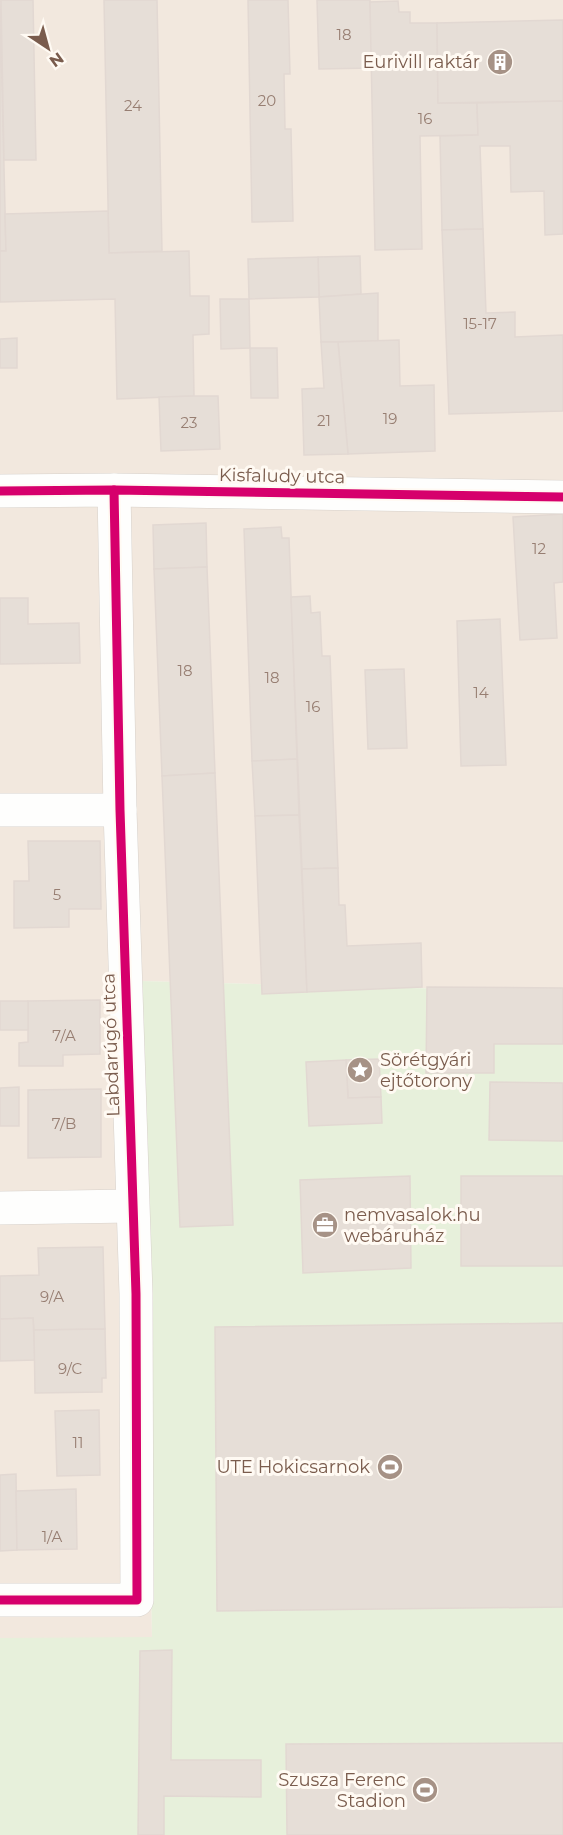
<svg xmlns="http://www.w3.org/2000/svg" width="563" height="1835" viewBox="0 0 563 1835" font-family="Montserrat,sans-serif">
  <rect width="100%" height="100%" fill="#f9f5f0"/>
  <path fill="#f2e8de" d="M0,0H563V992L141,981L152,1638H0Z"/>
  <path fill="#e7f0db" d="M141,981L563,992V1835H0V1638L152,1637Z"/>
  <g fill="#e6ded7" stroke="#e2d8d2" stroke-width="1.5">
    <path d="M0,0L6,251H0Z"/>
    <path d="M1,0H33L36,160H4Z"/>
    <path d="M104,0H157L162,251L109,253Z"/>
    <path d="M248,0H288L290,74H284L285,129H291L293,221L252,222Z"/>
    <path d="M317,0H370L372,68L319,69Z"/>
    <path d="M398,1L399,12H410V23H437L438,103H477L478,135L420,136L422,249L375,250L370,2Z"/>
    <path d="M563,20V101L438,103L437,23Z"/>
    <path d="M563,101V234L545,235L544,191L511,192L510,146H480L483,229L442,230L440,136L478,135L477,103Z"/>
    <path d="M108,211L109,253L189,251L190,296H209V334L193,335L194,396L117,399L115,299L0,302V251H6L5,214Z"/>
    <path d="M483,229L486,313L515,312V337L563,335V411L449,414L442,230Z"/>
    <path d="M360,256L361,294L319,297L318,257Z"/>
    <path d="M318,257L319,297L249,299L248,259Z"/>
    <path d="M378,293V341L321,342L319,297Z"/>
    <path d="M220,299H249L250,348L221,349Z"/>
    <path d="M17,338V368H0V339Z"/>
    <path d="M399,340L400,386L434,385L435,451L348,454L338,342Z"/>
    <path d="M321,342H338L348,454L304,455L302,389L324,388Z"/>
    <path d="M250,348H277L278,398H251Z"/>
    <path d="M194,396H218L220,449L161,451L159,397Z"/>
    <path d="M563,514V582L554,583L557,638L520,640L513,517Z"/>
    <path d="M206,523L207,567L154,569L153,525Z"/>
    <path d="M281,527L282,538H289L297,759L252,761L244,529Z"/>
    <path d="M207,567L215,773L162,776L154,569Z"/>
    <path d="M310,596L311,613L320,612L322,656H330L338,868L302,869L291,597Z"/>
    <path d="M0,598H28V624L79,623L80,663L0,664Z"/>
    <path d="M500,619L506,765L461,766L457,621Z"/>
    <path d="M404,669L407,748L368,749L365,670Z"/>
    <path d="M297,759L299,815L255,816L252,761Z"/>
    <path d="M215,773L233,1225L180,1227L162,776Z"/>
    <path d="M299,815L307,992L262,994L255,816Z"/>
    <path d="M28,841H100L101,909H69V927L14,928V881H29Z"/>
    <path d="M338,868L339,905H345L347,946L421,943L422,987L307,992L302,869Z"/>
    <path d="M427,987L563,988V1044H494V1073H426Z"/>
    <path d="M100,1000V1054L63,1055V1066H19V1043L28,1042V1001Z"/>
    <rect x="0" y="1001" width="28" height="29"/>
    <path d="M379,1059L381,1097L348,1098L346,1060Z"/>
    <path d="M346,1060L348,1098L381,1097L382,1123L309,1126L306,1062Z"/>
    <path d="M490,1082L563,1083V1141L489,1140Z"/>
    <path d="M19,1087V1126H0V1088Z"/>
    <path d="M101,1089V1157L28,1158V1090Z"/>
    <path d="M410,1176L411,1268L303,1273L300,1180Z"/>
    <rect x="461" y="1176" width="102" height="90"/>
    <path d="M103,1247L105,1329L34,1330L33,1318L0,1319V1276L39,1275L38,1248Z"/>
    <path d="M33,1318L35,1360L0,1361V1319Z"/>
    <path d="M563,1323V1607L217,1611L215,1327Z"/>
    <path d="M105,1329L106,1378H102V1392L35,1393L34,1330Z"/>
    <path d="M99,1410L100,1475L57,1476L55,1411Z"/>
    <path d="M16,1474L17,1550L0,1551V1475Z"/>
    <path d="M76,1489L77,1549L17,1550L16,1491Z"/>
    <path d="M172,1650L171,1760H261V1797L164,1796V1835H138L140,1651Z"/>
    <path d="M563,1743V1835H287L286,1744Z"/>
  </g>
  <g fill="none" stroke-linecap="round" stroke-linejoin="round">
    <g stroke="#d7d1cb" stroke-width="34">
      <g id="minor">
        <path d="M0,491L114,490L563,497"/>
        <path d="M0,810H120"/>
        <path d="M0,1208L132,1206"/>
        <path d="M0,1600H137L136,1294L120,810L114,490"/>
      </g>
    </g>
    <use href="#minor" stroke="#fefefd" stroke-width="33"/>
    <g stroke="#fffaf3" stroke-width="13">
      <g id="cycleway">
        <path d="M0,491L114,490L563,497"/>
        <path d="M0,1600H137L136,1294L120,810L114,490"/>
      </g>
    </g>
    <use href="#cycleway" stroke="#d6006c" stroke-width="9"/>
  </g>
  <defs>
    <g id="building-disc" transform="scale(1.35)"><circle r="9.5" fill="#a69286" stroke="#fffaf3"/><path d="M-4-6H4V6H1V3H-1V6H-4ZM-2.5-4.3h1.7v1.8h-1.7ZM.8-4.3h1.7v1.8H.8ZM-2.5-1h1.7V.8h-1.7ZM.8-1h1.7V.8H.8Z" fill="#fff"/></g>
    <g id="sight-disc" transform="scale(1.35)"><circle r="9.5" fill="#a69286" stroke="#fffaf3"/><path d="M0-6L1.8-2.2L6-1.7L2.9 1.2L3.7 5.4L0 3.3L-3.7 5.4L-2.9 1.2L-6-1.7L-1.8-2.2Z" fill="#fff"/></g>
    <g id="office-disc" transform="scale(1.35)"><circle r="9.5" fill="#a69286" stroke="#fffaf3"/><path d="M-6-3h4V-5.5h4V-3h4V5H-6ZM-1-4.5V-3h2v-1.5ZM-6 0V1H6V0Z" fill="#fff"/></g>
    <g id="stadium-disc" transform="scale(1.35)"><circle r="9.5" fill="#a69286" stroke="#fffaf3"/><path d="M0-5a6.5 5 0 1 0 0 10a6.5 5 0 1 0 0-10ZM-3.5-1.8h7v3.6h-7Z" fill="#fff"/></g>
  </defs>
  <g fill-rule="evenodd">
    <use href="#building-disc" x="500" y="62"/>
    <use href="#sight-disc" x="360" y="1070"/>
    <use href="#office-disc" x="325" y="1225"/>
    <use href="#stadium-disc" x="390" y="1467"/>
    <use href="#stadium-disc" x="425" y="1790"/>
  </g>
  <g text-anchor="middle" stroke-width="6" stroke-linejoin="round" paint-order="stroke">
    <g font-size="15" fill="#977e72">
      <text x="344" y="40">18</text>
      <text x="267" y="106">20</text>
      <text x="133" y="111">24</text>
      <text x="425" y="124">16</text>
      <text x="480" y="329">15-17</text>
      <text x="390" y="424">19</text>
      <text x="324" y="426">21</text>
      <text x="189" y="428">23</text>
      <text x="539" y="554">12</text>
      <text x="185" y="676">18</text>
      <text x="272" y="683">18</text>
      <text x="481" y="698">14</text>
      <text x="313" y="712">16</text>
      <text x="57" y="900">5</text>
      <text x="64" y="1041">7/A</text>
      <text x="64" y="1129">7/B</text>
      <text x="52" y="1302">9/A</text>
      <text x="70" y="1374">9/C</text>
      <text x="78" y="1448">11</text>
      <text x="52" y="1542">1/A</text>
    </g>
    <g font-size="18" fill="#7a5c4d" stroke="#fffaf3" text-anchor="end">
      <text x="480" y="68">Eurivill raktár</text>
      <text x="380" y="1066" text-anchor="start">Sörétgyári<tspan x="380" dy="21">ejtőtorony</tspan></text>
      <text x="344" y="1221" text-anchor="start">nemvasalok.hu<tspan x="344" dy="21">webáruház</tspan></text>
      <text x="370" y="1473">UTE Hokicsarnok</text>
      <text x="406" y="1786">Szusza Ferenc<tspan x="406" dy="21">Stadion</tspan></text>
    </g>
    <g font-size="18" fill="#7a5c4d" stroke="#fffaf3">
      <text transform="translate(282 476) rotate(1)" y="6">Kisfaludy utca</text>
      <text transform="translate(111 1045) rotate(-92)" y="6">Labdarúgó utca</text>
    </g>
  </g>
  <g transform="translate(48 48) rotate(144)" stroke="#fffaf3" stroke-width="4.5" paint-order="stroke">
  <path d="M0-4.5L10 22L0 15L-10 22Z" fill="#7a5c4d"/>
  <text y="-9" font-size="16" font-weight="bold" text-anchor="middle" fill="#7a5c4d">N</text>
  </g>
</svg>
